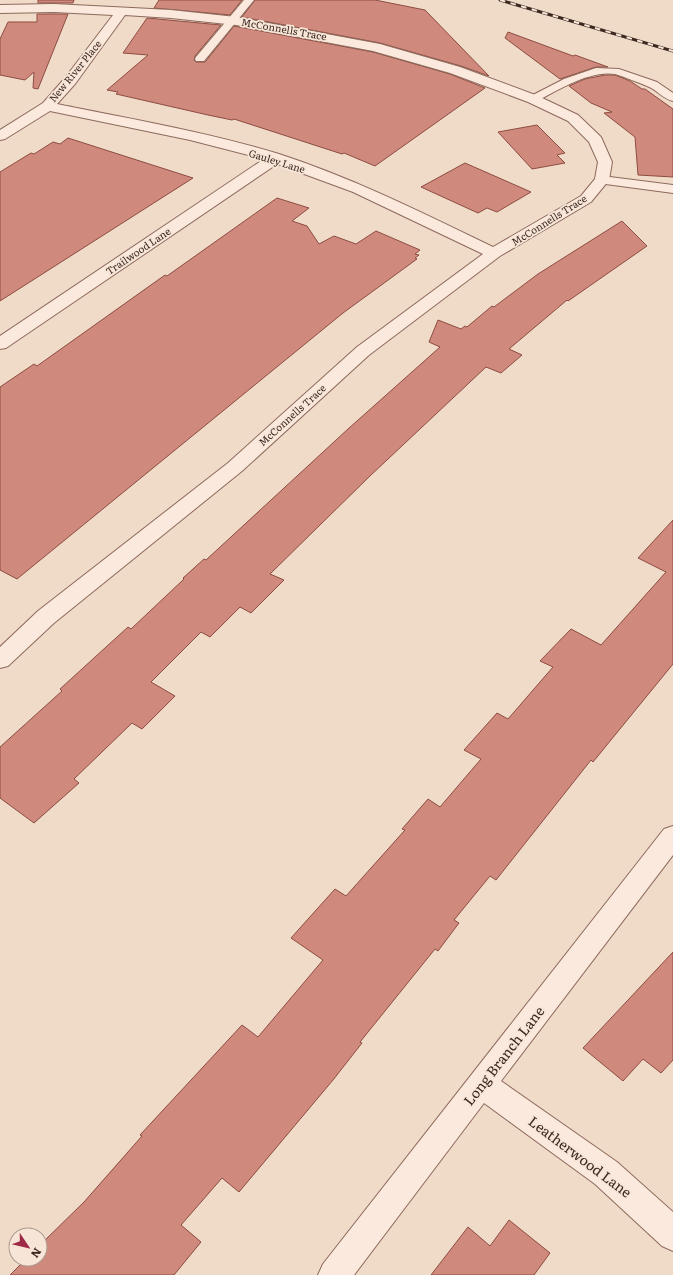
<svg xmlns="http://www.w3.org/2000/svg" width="673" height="1275" viewBox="0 0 673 1275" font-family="Literata,serif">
  <rect width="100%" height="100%" fill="#f0dac8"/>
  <g fill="#cf8a7d" stroke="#8d4c41">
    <path d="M38,0H74L73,3H38Z"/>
    <path d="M159,0H242L230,15L154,8Z"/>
    <path d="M255,0H375L425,10L489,76L461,66L380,43L242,17Z"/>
    <path d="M37,14H68L38,89L33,88L34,72L25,80L0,75V39L8,22H37Z"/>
    <path d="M147,18L221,25L195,56L194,60L196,62H205L234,26L373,52L450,74L485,88L375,166L344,153L342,154L234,119L232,120L208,115L116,94L118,92L107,90L148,55L123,53Z"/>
    <path d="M508,32L573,56L575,55L608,67H596L560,79L505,38Z"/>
    <path d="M605,75H615L630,81L642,89H645L673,109V177L638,175L635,137L604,113L612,112L591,103L569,86L585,79Z"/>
    <path d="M537,125L565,153L557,155L565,163L532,169L498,132Z"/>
    <path d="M68,138L193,178L0,301V172L31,153L34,154L53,142L60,144Z"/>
    <path d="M465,163L531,192L497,212L487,208L478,213L421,187Z"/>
    <path d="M277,198L309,208L292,221L307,226L319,244L334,236L356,244L376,231L420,250L415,254L419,255L415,258L417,259L343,313L17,579L0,570V387L34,364L37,366L165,275L167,276Z"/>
    <path d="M622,221L647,246L568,301L567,300L509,349L522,355L501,373L486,367L371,475L270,574L284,580L251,613L240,607L210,637L201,632L151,682L175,696L142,729L132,723L74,779L79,783L34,823L0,798V747L62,691L60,689L128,627L131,629L184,579L183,578L204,559L206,560L348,429L440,347L429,342L438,320L461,329L465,326L467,327L492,306L494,307L538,274Z"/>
    <path d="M673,520V664L593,762L591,760L496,880L490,876L454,920L459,923L438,951L435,949L360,1042L362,1043L333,1080L239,1192L222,1178L181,1225L201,1242L174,1275H10L26,1259H40V1245L84,1202L142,1136L140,1135L242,1025L258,1037L323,960L291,938L335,889L346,896L405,830L402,829L428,799L440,807L481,759L464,750L497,713L508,719L553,667L540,661L571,629L601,645L666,572L638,558Z"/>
    <path d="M673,952V1060L661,1073L643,1059L623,1081L583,1048Z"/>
    <path d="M509,1220L550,1253L534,1275H431L468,1227L490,1246Z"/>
  </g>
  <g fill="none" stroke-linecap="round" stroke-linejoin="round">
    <g stroke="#8d6a5c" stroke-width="2">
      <g id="lane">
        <path d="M244,0H254L204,61H196L195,59L196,57Z"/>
        <path d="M596,68L619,69L657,82L673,93V101C663,99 656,89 647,86C637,82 625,77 615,74C590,70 558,90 537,101L533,102L527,99L529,97L564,79Z"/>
        <path d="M602,176L673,185V193L598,183L596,180L598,177Z"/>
      </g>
    </g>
    <g stroke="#8d6a5c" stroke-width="2">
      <g id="street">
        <path d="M54,4L171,10L236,17L380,44L460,67L538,96L578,115L601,137L612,162L609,180L591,202L500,256L369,355L242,471L54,623L8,666L0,668V647L38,611L228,463L357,347L483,254L353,192L277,164L6,348L0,349V336L264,159L190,140L50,111L5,139L0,140V130L43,103L65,78L113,15L54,12L0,13V5ZM125,15L171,18L236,25L373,51L450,73L528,102L568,121L589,142L598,162L595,179L581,196L493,247C423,213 353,178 279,154C207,132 131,119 57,104L75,84Z"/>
        <path d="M673,826V855L501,1081L617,1162L673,1212V1251L662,1246L595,1184L484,1103L354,1275H318L323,1264L664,829Z"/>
      </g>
    </g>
    <use href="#lane" fill="#fae9dc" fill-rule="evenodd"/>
    <use href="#street" fill="#fae9dc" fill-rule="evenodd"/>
    <g stroke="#3d2720" stroke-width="3">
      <path id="rail" d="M500,0L673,51"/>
    </g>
    <use href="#rail" stroke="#f7e6d8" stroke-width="2" stroke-dasharray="5.5" stroke-linecap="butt"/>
  </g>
  <g text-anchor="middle" stroke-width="3.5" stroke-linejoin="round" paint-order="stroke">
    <g font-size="10" fill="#3d2720" stroke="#f7e6d8">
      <text transform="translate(284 29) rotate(10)" y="4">McConnells Trace</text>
      <text transform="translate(75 71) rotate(-51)" y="4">New River Place</text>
      <text transform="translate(277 161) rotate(17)" y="4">Gauley Lane</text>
      <text transform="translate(549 220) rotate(-32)" y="4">McConnells Trace</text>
      <text transform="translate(138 251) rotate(-34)" y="4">Trailwood Lane</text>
      <text transform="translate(292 415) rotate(-42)" y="4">McConnells Trace</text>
    </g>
    <g font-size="14" fill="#3d2720" stroke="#f7e6d8">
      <text transform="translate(504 1056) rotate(-52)" y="5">Long Branch Lane</text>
      <text transform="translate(580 1157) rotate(37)" y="5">Leatherwood Lane</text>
    </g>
  </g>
  <g transform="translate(28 1247) rotate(125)"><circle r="19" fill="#f7e6d8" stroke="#ad9a8e"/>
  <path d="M0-3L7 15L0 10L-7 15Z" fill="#9e2a48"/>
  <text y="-6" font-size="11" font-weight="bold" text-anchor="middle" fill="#3d2720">N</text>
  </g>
</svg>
